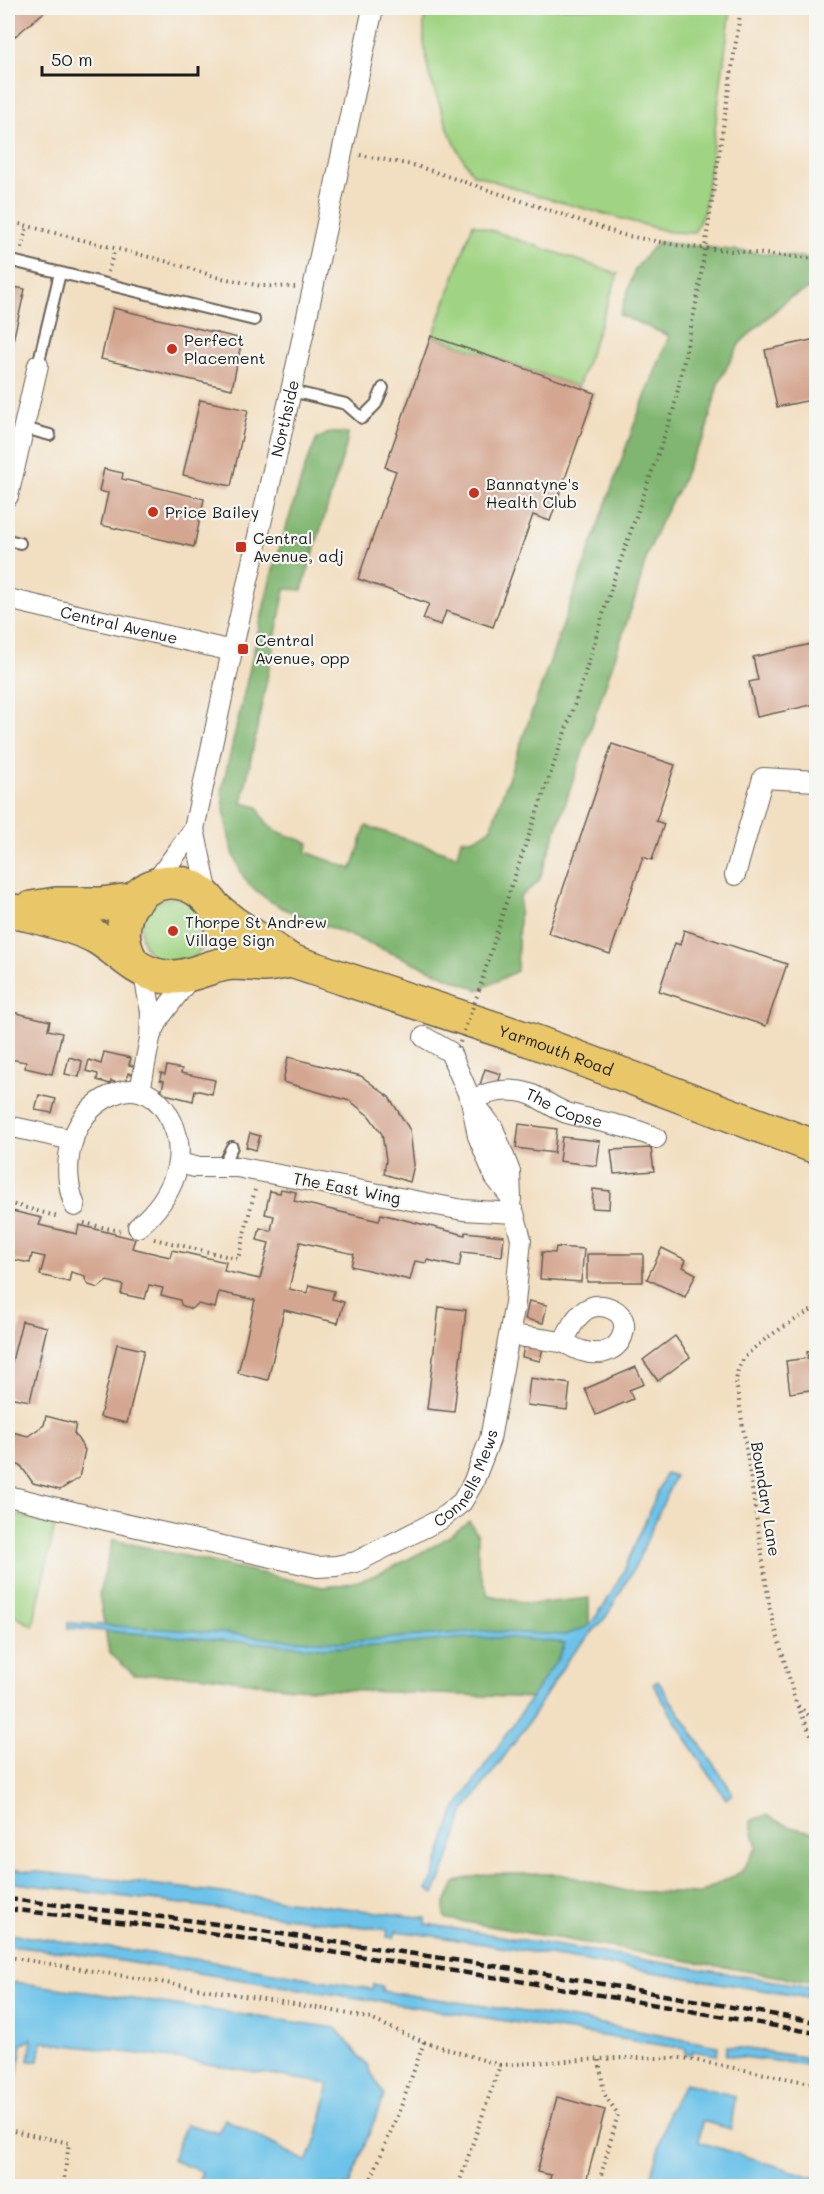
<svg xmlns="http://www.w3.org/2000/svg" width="824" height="2194" viewBox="0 0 824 2194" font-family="Mali,sans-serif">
  <rect width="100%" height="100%" fill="#f6f6f2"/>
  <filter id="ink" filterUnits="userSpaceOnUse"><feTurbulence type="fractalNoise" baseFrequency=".0167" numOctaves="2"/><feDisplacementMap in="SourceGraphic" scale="12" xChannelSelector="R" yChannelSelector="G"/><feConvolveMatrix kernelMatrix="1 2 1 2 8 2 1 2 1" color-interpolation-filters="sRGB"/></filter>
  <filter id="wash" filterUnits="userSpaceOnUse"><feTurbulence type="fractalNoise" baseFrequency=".008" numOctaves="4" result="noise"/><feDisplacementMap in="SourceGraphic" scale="24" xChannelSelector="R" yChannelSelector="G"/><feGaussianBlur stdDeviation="1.35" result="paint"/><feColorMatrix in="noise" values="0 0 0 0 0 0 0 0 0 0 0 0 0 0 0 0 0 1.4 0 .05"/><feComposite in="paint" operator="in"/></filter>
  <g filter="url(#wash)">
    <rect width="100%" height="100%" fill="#f2dec0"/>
    <g fill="#a0d483" stroke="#5e7850" stroke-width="1.5">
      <path d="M427,8H731L704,211L694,233L670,232L538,196L473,174L460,154L449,131L429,75L424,43V21Z"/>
      <path d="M473,224L618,274L578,387L433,336Z"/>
      <circle cx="174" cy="931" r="33"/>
      <path d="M8,1513L55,1525L33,1626L8,1612Z"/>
    </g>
    <g fill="#80b671" stroke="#4e6946" stroke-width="1.5">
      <path d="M657,242L816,259V286L789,298L740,343L718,384L705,436L690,461L679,488L661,521L647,555L637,592L539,881L520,897L517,971L479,990C432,971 386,950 339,931C307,918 275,910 250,885C231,865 224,816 222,789L271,576L306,464L317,439L329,433H348L346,446L302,590L285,589L242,803L258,807C267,833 285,834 309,843L306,852L352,869L366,826L457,856L461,839C475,840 482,837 491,827L634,425L669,336L620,315L635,269Z"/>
      <path d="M469,1521L478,1535V1565L488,1595L532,1604L589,1598V1630L535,1698L291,1688L199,1675H134L109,1652L99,1594L113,1540L323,1587C359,1585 384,1572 414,1556C436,1545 451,1537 469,1521Z"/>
      <path d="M766,1815C783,1825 797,1831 816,1831V1983L448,1919L445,1917V1903L455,1883L463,1879L491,1874H560L626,1891L698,1894L741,1872L757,1847L750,1821Z"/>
    </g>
    <g fill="#6cc2e9" stroke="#446f82" stroke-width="1.5">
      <path d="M666,1473L675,1476L636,1565L606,1617L568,1659L525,1728L465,1810L446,1866L434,1894L427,1890L433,1878L454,1811L559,1657L565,1643L511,1638H468L379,1646L321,1648L68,1628V1623L226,1633L275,1639L343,1642L480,1631L565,1635L589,1626L605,1604L624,1570Z"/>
      <path d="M658,1681L733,1793L726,1799L691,1747L653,1684Z"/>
      <path d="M8,1869L117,1880L426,1918V1924L816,1988V1999L434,1936L396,1931L394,1938L387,1937L388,1930L8,1882Z"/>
      <path d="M8,1934L209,1961L372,1989L373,1984L382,1986V1991L580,2020L718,2046L717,2055L692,2051L691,2054H685L686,2049L56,1951L8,1946Z"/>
      <path d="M15,1982L336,2028L368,2067L384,2095L349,2186H196L202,2172L172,2160L186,2124L218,2133L225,2119L307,2162L318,2136L329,2084L172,2058L42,2042L39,2061H29L32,2039L22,2044L14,2095L8,2094V1989Z"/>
      <path d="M727,2046L816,2059V2066L726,2055Z"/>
      <path d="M685,2083L735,2096L731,2129L702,2121L699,2142L816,2178V2186H648L669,2111Z"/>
    </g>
    <g id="blocks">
      <g fill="#d4a690">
        <path d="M8,8H49L8,42Z"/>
        <path d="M8,286L25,289L8,362Z"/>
        <path d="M113,308L242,339L232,389L101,359Z"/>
        <path d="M431,336L595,393L550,521L533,515L493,627L446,611L441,625L423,619L429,604L358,579L396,471L385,467Z"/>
        <path d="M816,339V399L777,407L765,350Z"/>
        <path d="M200,400L248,410L231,486L183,475Z"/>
        <path d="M104,469L123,473L122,479L204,499L194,547L101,525L108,493L99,491Z"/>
        <path d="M816,643V704L757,717L749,682L758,680L753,657Z"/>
        <path d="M612,744L675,765L656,821L664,824L652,860L643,857L610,954L548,933Z"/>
        <path d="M684,930L787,964L766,1026L659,991L675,943L680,945Z"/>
        <path d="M8,1011L50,1021L48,1030L62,1033L52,1074L25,1068L26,1062L10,1059L8,1066Z"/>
        <path d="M104,1052L131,1058L129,1065L134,1066L132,1074L128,1073L125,1085L111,1081L110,1084L97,1080L98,1074L86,1071L89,1060L101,1064Z"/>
        <path d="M69,1057L82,1061L79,1077L65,1074Z"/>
        <path d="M288,1057L361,1076L389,1097L410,1130L414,1165L410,1182L384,1174L386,1160L382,1134L369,1116L350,1101L283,1082Z"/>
        <path d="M167,1066L182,1069L181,1073L215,1080L212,1094L195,1090L193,1101L161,1093L164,1081L160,1080L161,1073L165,1074Z"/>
        <path d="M485,1069L501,1074L496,1090L480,1085Z"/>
        <path d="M39,1095L56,1099L52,1113L35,1110Z"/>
        <path d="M519,1124L557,1129L554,1153L516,1148Z"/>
        <path d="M250,1133L260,1136L256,1150L246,1147Z"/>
        <path d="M562,1137L600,1141L597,1166L559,1161Z"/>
        <path d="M651,1148L654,1171L614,1174L611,1150Z"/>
        <path d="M281,1189L296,1192L294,1201L379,1221L381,1214L465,1235V1232L504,1236L502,1256L462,1252L459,1267L427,1260L426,1263L415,1261L410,1280L351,1266L354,1254L300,1242L289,1289L307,1293L309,1285L334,1291L332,1299L344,1302L338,1323L284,1310L268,1380L238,1373L255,1300L219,1292L215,1308L198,1304L191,1309L181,1305L180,1300L161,1295L163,1288L149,1285L145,1299L121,1294L123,1285L107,1281L98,1288L89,1285L85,1279V1276L71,1272L69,1282L40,1275L45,1257L32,1254L30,1263L11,1259L8,1263V1210L42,1218L39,1225L77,1234L79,1225L135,1239L132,1248L140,1250L170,1257L172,1250L226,1262L224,1271L260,1279L269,1243L257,1240L260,1228L271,1231L274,1216L265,1214L270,1191L280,1193Z"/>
        <path d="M593,1189L610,1191L609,1209L592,1208Z"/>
        <path d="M556,1247L584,1249L581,1282L540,1279L542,1252L555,1253Z"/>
        <path d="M662,1248L686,1260L683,1267L696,1274L685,1297L647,1279Z"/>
        <rect x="587" y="1254" width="56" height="28"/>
        <path d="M529,1301L547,1305L543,1323L525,1319Z"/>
        <path d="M439,1307L466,1310L454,1412L427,1409Z"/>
        <path d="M22,1321L47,1327L30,1401L8,1397V1377Z"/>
        <path d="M675,1336L690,1357L658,1381L643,1360Z"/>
        <path d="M525,1340L544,1343L540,1361L522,1357Z"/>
        <path d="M117,1344L144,1350L127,1423L100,1417Z"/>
        <path d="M816,1351V1389L790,1393L786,1361L808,1358L807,1352Z"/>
        <path d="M636,1367L644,1384L629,1390L633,1399L596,1415L585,1389Z"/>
        <path d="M530,1378L570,1384L567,1410L527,1405Z"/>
        <path d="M46,1416L76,1424L74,1433L85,1450L79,1478L60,1490L33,1483L21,1466L8,1462V1431L28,1436L44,1425Z"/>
        <path d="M557,2097L605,2110L585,2186H548L551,2175L537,2172Z"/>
      </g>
    </g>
  </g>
  <g filter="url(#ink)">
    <use href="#blocks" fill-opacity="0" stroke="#676055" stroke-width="1.5"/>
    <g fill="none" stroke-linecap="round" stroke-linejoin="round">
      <g stroke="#676055" stroke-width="14">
        <g id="service">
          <path d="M8,260L254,320"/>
          <path d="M38,365L60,273"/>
          <path d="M291,391L346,404L362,418L376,404L383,388"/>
          <path d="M24,428L50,435"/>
          <path d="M8,540L20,543"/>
          <path d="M222,1166L232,1147"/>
        </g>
      </g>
      <g stroke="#676055" stroke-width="22">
        <g id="minor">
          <path d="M8,496L38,365"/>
          <path id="s1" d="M8,599L232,651"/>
          <path d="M194,829L209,899"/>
          <path d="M735,875L763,778L816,781"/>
          <path id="s2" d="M152,887L194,829L232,651L291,391L373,8"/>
          <path d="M152,1033L160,1017L192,975"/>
          <path d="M424,1037L450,1052L471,1100L478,1136L495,1177L509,1195"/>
          <path d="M140,1091L150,1038L151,1012L143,970"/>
          <path id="s3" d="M471,1100C486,1093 500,1089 516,1091C536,1092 549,1107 567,1113C597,1122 628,1125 656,1138"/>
          <path d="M475,1104L493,1128L510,1172L511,1200"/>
          <path d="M8,1126L73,1140"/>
          <path d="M75,1206C61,1169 68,1121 104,1099C115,1093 126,1088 139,1091C152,1094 161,1103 167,1113C193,1155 172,1198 138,1227"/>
          <path d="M510,1335C526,1337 544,1339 560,1342C568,1343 574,1349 582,1351C600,1357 621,1351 624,1329C625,1321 621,1314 614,1310C587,1296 572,1321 564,1342"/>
          <path id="s4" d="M8,1496L106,1520L317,1567L336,1566L356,1562L441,1519L462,1502L473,1483L490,1439L515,1303L521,1239L514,1213L463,1210L237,1167H195L179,1163"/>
        </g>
      </g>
      <g stroke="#676055" stroke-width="36">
        <g id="trunk">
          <path d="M31,908L56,904H101L137,899"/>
          <path id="s5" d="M215,908L232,922L291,961L536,1042L816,1147"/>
          <path d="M14,911C40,918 69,924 94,936C115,947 132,969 156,975C185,983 203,966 232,963C243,963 253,964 264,965C273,965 282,962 291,961"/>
          <path d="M132,962C114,932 125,892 162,883C191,877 220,901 221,930"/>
        </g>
      </g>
      <g stroke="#676055" stroke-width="4" stroke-dasharray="1.5 4.5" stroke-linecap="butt">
        <path d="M360,155L417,166L623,235L681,246L816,259"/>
        <path d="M8,221L169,262L217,277L261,286L295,287"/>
        <path d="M22,248L27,226"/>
        <path d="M108,272L115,249"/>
        <path d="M479,990L510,890L581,686L613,582L674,408L698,294L741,8"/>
        <path d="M8,1203L59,1217"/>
        <path d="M84,1223L120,1231"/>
        <path d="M154,1239L238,1259L255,1190"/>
        <path d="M816,1308C795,1320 748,1345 739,1367C737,1371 737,1377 736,1381L770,1609L796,1703L816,1745"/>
        <path d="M798,1706L816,1721"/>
        <path d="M8,1957L324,2009L368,2018L424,2042L402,2104L368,2186"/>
        <path d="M424,2042L500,2065L458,2186"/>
        <path d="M500,2065L617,2058H683L816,2084"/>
        <path d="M8,2130L69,2143L63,2186"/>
        <path d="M598,2186L618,2114L604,2094L599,2059"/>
      </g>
      <use href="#service" stroke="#fff" stroke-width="10"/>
      <use href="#minor" stroke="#fff" stroke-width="20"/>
      <use href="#trunk" stroke="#e9c769" stroke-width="33"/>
      <g stroke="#1c1c1c" stroke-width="4.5" stroke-dasharray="9 4.5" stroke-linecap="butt">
        <path d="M8,1899L196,1921L540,1973L816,2022"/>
        <path d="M8,1909L197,1931L531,1983L816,2033"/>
      </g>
      <path stroke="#676055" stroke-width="4" stroke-dasharray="1.5 4.5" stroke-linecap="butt" d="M458,1048L479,990"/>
    </g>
  </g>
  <g fill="#c8321e" stroke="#f6f6f2" stroke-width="2">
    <circle cx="172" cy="349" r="6"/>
    <circle cx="474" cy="493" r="6"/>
    <circle cx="153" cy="512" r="6"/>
    <rect x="235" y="541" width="12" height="12" rx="3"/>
    <rect x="237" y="643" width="12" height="12" rx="3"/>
    <circle cx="173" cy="931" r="6"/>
  </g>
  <g text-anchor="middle" stroke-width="4.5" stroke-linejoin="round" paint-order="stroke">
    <g font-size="16" fill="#1c1c1c" stroke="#f6f6f2" text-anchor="start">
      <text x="184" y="346">Perfect<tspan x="184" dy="18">Placement</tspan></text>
      <text x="486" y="490">Bannatyne's<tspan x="486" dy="18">Health Club</tspan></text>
      <text x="165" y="518">Price Bailey</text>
      <text x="253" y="544">Central<tspan x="253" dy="18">Avenue, adj</tspan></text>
      <text x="255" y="646">Central<tspan x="255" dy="18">Avenue, opp</tspan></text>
      <text x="185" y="928">Thorpe St Andrew<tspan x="185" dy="18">Village Sign</tspan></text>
    </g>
    <g font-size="16" fill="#1c1c1c" stroke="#f6f6f2">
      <text dy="6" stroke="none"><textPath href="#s2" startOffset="492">Northside</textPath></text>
      <text dy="6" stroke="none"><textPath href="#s1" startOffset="114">Central Avenue</textPath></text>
      <text dy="6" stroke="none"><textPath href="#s5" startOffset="372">Yarmouth Road</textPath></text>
      <text dy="6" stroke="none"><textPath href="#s3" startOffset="98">The Copse</textPath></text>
      <text transform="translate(347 1188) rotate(11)" y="6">The East Wing</text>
      <text dy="6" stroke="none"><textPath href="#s4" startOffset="501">Connells Mews</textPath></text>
      <text transform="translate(766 1499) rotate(81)" y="6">Boundary Lane</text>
    </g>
  </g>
  <rect width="824" height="2194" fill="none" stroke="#f6f6f2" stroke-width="30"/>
  <path d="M42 66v9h156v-9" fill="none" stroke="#1c1c1c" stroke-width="3"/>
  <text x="51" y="66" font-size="18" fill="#1c1c1c" stroke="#f6f6f2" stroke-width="4.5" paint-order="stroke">50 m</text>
</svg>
